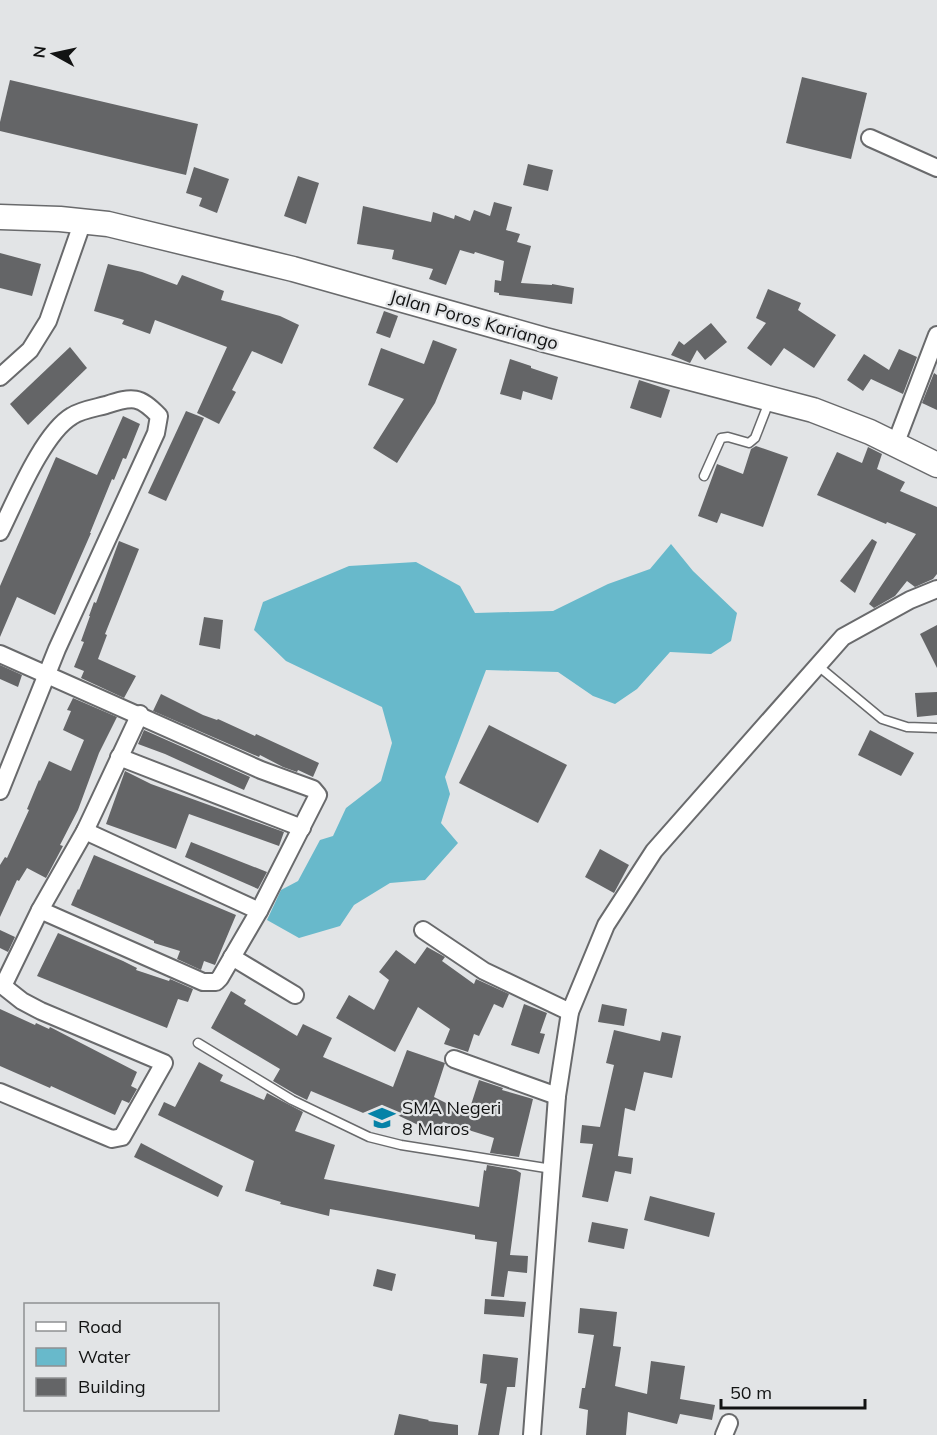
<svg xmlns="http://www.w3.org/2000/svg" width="937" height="1435" viewBox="0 0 937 1435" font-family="Mulish,sans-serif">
  <rect width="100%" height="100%" fill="#e2e4e6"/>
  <path fill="#68b9cb" d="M671,544L693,571L737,613L731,641L711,654L670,652L637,689L615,704L593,696L558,672L486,670L445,777L450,794L441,823L458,843L425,880L390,883L354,905L340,926L299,938L267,920L281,890L298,881L320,840L333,836L346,808L381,781L392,743L382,707L286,661L254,630L263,602L349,566L416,562L460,586L475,613L553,611L608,584L650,569Z"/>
  <g fill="#646567">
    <path d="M802,77L867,93L851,159L786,143Z"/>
    <path d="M10,80L198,124L186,175L0,131V122Z"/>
    <path d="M528,164L553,170L548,191L523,185Z"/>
    <path d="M194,167L229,179L217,213L199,206L202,198L186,193Z"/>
    <path d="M298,176L319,183L306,224L284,216Z"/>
    <path d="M494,202L512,207L506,230L520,234L517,242L531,246L521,283L552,285V284L574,288L572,304L499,295V293L494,292L495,280L501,281L504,261L475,252L474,254L460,250L446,285L429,279L433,269L392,259L394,250L357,244L363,206L431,222L433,212L454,219L455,215L470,221L474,210L490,216Z"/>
    <path d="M0,253L41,264L32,296L0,288Z"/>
    <path d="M108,264L142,272L177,285L182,275L224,291L221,300L280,316L299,325L282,364L252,351L232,390L236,392L219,424L197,413L227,347L155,320L150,334L122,324L124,320L94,311Z"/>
    <path d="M768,289L801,303L798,310L836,335L814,368L784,348L771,366L747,348L766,323L756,318Z"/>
    <path d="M384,311L398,316L390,338L376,333Z"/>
    <path d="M711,323L727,342L705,360L697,350L690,363L671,355L679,341L684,345Z"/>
    <path d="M433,340L457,349L435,403L397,463L373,448L404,399L368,385L381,348L424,364Z"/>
    <path d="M70,347L87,368L28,425L10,404Z"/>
    <path d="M899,349L917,357L903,394L871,379L863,391L847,380L864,354L889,370Z"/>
    <path d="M510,359L531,366V368L558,377L552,400L523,391L521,400L500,394Z"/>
    <path d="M934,373L937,375V410L922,403Z"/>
    <path d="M639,380L670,390L661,418L630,408Z"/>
    <path d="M186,411L204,418L166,501L148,493Z"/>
    <path d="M123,416L140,424L126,459L123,458L114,480L112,479L90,533H91L55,615L17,597L0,637V586L56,457L97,475Z"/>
    <path d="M756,446L788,457L763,527L721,513L717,523L698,516L717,464L743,474L751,449Z"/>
    <path d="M868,447L882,454L877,469L905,482L900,491L937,507V574L933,579L915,587L907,581L895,596L874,608L869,604L916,534L887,522L886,524L817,495L837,452L862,463Z"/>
    <path d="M872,539L877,542L855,593L840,581Z"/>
    <path d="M119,541L139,549L105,634L107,635L98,659L136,676L124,698L81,678L84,671L74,667L84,642L81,641L90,616H89L94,602L96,603Z"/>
    <path d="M204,617L223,620L220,649L199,645Z"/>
    <path d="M937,625V668L920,634Z"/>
    <path d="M0,665L22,675L18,687L0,679Z"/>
    <path d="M937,692V715L917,717L915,693Z"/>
    <path d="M161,694L203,715L217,720L218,719L255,736L256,734L319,763L313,777L298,770L297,772L283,767L260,755L259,757L153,711Z"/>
    <path d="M73,698L117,717L99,753L78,810L60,845L63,846L46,878L27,868L19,881L17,880L0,917V865L5,857L7,858L29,810L27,809L39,780L40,781L49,761L71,771L84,740L63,730L71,711L67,710Z"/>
    <path d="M489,725L567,765L538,823L459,783Z"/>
    <path d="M144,730L250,777L244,790L165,754L138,744Z"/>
    <path d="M870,730L914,753L901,776L858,755Z"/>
    <path d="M125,771L151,784L284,832L279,846L189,814L176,849L106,824Z"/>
    <path d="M191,842L267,872L258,889L185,857Z"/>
    <path d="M600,849L629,865L614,893L585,877Z"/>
    <path d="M94,855L236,915L215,965L204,961L201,970L177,959L180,951L154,943V941L71,905L78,889L79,890Z"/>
    <path d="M0,930L15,937L8,952L0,948Z"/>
    <path d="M58,933L123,961L137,968L136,970L169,981L170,979L193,989L188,1002L178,999L167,1028L37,976Z"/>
    <path d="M427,947L445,957L442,961L474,984L476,979L509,994L503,1008L494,1004L479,1036L474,1034L468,1052L444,1044L450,1029L418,1007L395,1052L336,1018L349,995L374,1010L389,980L379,972L396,950L415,964Z"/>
    <path d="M231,991L246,1000L244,1004L297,1036L303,1024L332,1038L323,1057L393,1087L407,1050L445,1063L434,1097L468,1114L479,1080L503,1088L502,1090L533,1099L519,1157L490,1153L494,1138L443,1122L437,1134L391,1112L387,1123L311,1091L307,1100L295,1094L273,1081L280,1069L211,1028Z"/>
    <path d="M524,1004L547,1013L540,1033L545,1034L539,1054L511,1045Z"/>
    <path d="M602,1004L627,1009L624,1026L598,1022Z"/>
    <path d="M0,1009L35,1025L36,1023L49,1029L50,1027L137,1072L131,1086L137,1089L129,1103L122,1100L115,1115L51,1086L50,1088L0,1066Z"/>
    <path d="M614,1030L660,1041L662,1032L681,1036L672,1078L644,1072L635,1111L625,1108L618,1156L633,1158L631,1174L615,1171L608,1202L582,1197L593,1144L580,1143L582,1125L600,1127L614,1065L606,1063Z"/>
    <path d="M199,1062L223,1075L220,1081L264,1100L267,1093L303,1112L295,1131L335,1145L324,1179L479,1207L484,1170L486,1171L487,1165L516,1170L521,1173L510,1255L528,1256L527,1273L508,1271L504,1297L491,1296L497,1242L475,1239V1235L330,1209L329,1216L280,1204L281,1202L245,1191L254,1161L158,1115L164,1102L175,1107Z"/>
    <path d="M141,1143L223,1186L218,1197L134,1157Z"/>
    <path d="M650,1196L715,1213L709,1237L644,1220Z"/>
    <path d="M592,1222L628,1229L624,1249L588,1242Z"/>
    <path d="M377,1269L396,1274L392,1291L373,1286Z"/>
    <path d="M485,1299L526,1302L524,1317L484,1314Z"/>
    <path d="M580,1308L617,1312L613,1346L621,1347L615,1386L647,1394L651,1361L685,1366L680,1399L715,1405L712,1420L680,1414L677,1424L628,1412L626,1435H586L588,1410L579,1408L582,1388H585L594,1335L578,1333Z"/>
    <path d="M483,1354L518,1358L515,1387H507L499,1435H478L487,1384L480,1383Z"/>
    <path d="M399,1414L429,1420L428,1421L458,1425V1435H394Z"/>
  </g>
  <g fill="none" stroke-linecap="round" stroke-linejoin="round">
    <g stroke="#696a6c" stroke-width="11">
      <g id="service">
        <path d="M704,476L721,438L728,437L749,443L755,438L769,402"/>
        <path d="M817,665L882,719L907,727L937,728"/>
        <path d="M198,1043L292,1100L369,1137L401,1145L552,1169"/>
      </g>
    </g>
    <g stroke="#696a6c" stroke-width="20">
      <g id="minor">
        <path d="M870,138L937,168"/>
        <path d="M0,377L30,350L48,321L83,221"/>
        <path d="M895,445L937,335"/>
        <path d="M0,532C15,502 43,433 72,416C81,410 95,408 106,405C133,396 140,396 159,416L156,433L57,649L0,791"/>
        <path d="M0,654L261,770L313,789L318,795L259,911L220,978L216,982H203L40,910"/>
        <path d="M119,757L302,828"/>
        <path d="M85,831L259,911"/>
        <path d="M423,930L484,971L570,1012"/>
        <path d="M232,957L295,995"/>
        <path d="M0,984L3,986L40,910L85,831L140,714"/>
        <path d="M454,1059L557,1096"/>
        <path d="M0,1092L107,1137L112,1139L122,1137L164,1063L41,1011L22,1001L3,986"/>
        <path d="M532,1435L557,1096L570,1012L606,925L654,851L843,637L910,600L937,589"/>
        <path d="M724,1435L729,1423"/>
      </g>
    </g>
    <g stroke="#696a6c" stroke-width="27">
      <path id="secondary" d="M0,217L60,219L108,224L293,269L545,340L813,410L870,432L937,465"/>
    </g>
    <use href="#service" stroke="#fff" stroke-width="8"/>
    <use href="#minor" stroke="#fff" stroke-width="16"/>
    <use href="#secondary" stroke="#fff" stroke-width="24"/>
  </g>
  <defs>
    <g id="school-bare" transform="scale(2.07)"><path d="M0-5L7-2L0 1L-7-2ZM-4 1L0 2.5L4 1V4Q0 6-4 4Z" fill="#0582a7" stroke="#e2e4e6" stroke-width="2.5" paint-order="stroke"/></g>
  </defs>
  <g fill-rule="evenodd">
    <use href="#school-bare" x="382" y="1118"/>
  </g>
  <g text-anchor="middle" stroke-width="4.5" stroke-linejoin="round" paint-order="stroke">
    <g font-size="18" fill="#121313" stroke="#e2e4e6">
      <text transform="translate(474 320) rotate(16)" y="6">Jalan Poros Kariango</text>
    </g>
    <g font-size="18" fill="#121313" stroke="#e2e4e6" text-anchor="start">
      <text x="402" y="1114">SMA Negeri<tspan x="402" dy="21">8 Maros</tspan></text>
    </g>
  </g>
  <rect x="24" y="1303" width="195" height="108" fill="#e2e4e6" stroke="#8f9092" stroke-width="1.5"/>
  <rect x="36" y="1322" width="30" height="9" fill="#ffffff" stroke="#8f9092" stroke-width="1.5"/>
  <text x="78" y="1333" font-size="18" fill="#121313">Road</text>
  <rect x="36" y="1348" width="30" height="18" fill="#68b9cb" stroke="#8f9092" stroke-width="1.5"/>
  <text x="78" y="1363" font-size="18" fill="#121313">Water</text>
  <rect x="36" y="1378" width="30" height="18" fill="#646567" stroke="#8f9092" stroke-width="1.5"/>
  <text x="78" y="1393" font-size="18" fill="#121313">Building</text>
  <g transform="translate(54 54) rotate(278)" stroke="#e2e4e6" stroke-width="4.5" paint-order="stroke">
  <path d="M0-4.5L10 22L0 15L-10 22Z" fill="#121313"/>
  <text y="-9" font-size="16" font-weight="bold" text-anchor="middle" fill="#121313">N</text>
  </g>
  <path d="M721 1399v9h144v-9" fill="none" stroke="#121313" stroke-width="3"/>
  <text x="730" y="1399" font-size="18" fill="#121313" stroke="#e2e4e6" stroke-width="4.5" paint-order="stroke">50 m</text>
</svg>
